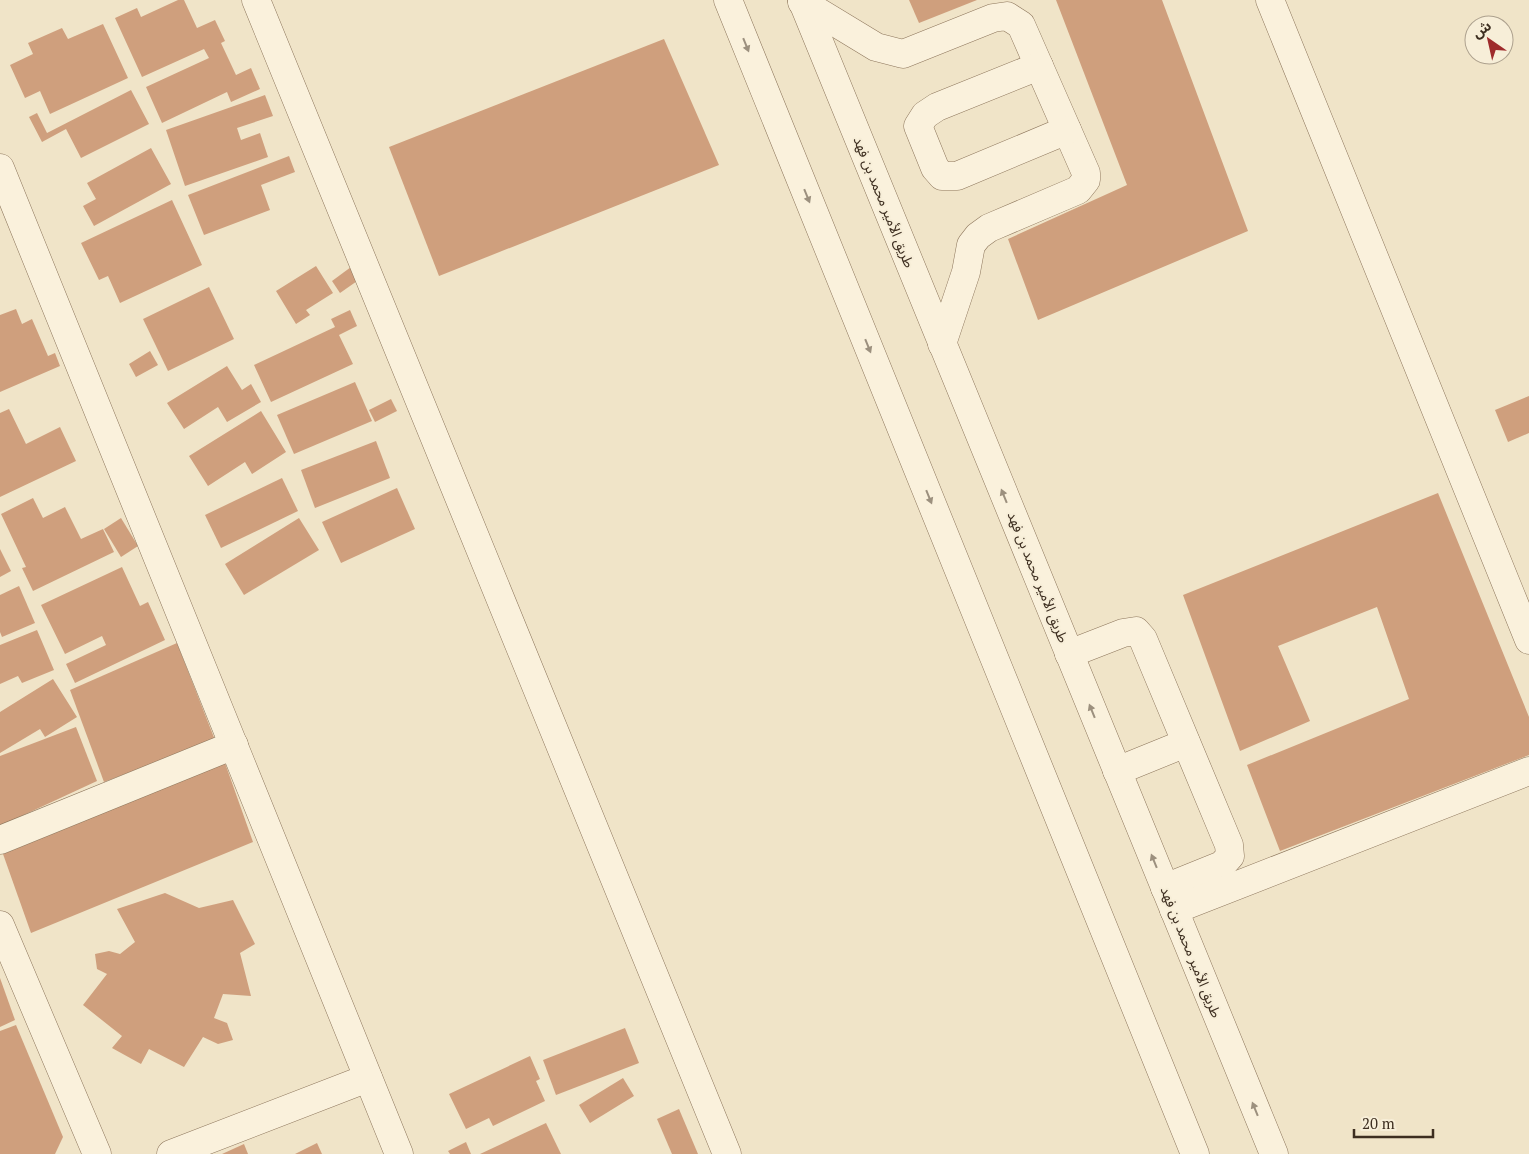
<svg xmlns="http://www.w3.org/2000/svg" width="1529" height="1154" viewBox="0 0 1529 1154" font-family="'PT Serif','Noto Sans Arabic',serif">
  <rect width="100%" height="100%" fill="#f0e4c8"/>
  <g fill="#cf9f7d">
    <path d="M178,0H184L197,28L215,20L225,41L221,43L236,75L251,68L260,89L231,102L227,92L162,123L146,87L209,58L204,49L142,77L115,18L137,8L141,17Z"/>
    <path d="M909,0H977L919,23Z"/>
    <path d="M1056,0H1162L1248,231L1038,320L1008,239L1127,185Z"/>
    <path d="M103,24L128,78L50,114L40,91L25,98L10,65L33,54L28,43L62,28L68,39Z"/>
    <path d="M664,39L719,165L439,276L389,147Z"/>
    <path d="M131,90L149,124L81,158L66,129L42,142L29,117L37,113L47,133Z"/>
    <path d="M265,95L273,116L237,128L241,140L260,133L268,157L185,186L166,130Z"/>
    <path d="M151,148L171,184L94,226L83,206L96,199L87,183Z"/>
    <path d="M289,156L295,172L261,185L270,210L204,235L188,195Z"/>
    <path d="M172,200L202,265L120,303L108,276L99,280L81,243Z"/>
    <path d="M316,266L333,293L306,310L310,315L296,324L276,291Z"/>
    <path d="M351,267L360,279L340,293L332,281Z"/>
    <path d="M209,287L234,339L168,371L143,319Z"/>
    <path d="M16,309L22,324L32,319L48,356L55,353L60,366L0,392V315Z"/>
    <path d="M350,310L357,326L339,335L353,364L271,402L254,365L335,327L331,319Z"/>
    <path d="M150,351L158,365L136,377L129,364Z"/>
    <path d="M227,366L242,390L251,384L261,402L227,422L218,407L184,429L167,403Z"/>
    <path d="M355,382L372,421L294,454L277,415Z"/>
    <path d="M1529,396V433L1508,442L1495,410Z"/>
    <path d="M391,399L397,411L375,422L369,410Z"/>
    <path d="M9,409L26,444L60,427L76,461L0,497V413Z"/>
    <path d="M261,411L286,452L252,474L245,462L208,486L189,456Z"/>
    <path d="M376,441L390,478L315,508L301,470Z"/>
    <path d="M282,478L298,511L221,548L205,515Z"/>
    <path d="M397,488L415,529L341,563L322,522Z"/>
    <path d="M1438,493L1529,717V755L1280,851L1247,765L1409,699L1377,607L1278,646L1310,721L1240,751L1183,595Z"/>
    <path d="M33,498L43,518L65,507L81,539L103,529L114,552L33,591L22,568L26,567L1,514Z"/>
    <path d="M121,518L138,546L121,557L104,529Z"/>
    <path d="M299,518L319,550L244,595L225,564Z"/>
    <path d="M0,549L11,571L0,577Z"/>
    <path d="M122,567L140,606L148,602L165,640L75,683L66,664L106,645L102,636L65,654L41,605Z"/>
    <path d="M19,586L35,623L2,637L0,632V595Z"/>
    <path d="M37,630L54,670L22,683L18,676L0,684V645Z"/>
    <path d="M177,643L215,740L104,782L70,690Z"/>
    <path d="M53,679L77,717L45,737L40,729L0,753V712Z"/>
    <path d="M76,727L97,781L0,826V756Z"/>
    <path d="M225,763L253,842L31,933L3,854Z"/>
    <path d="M165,893L199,908L233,900L255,944L240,953L251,996L223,994L214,1018L227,1023L233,1040L218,1044L203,1037L184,1067L149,1049L141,1064L112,1048L122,1036L83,1005L107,974L97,969L95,954L109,951L120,954L135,942L117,909Z"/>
    <path d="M0,978L15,1020L0,1027Z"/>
    <path d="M16,1025L63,1137L55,1154H0V1031Z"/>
    <path d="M625,1028L639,1063L556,1095L543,1060Z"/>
    <path d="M530,1056L540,1079L536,1081L545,1101L493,1126L489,1118L466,1129L449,1094Z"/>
    <path d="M623,1078L634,1096L590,1123L579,1105Z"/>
    <path d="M679,1109L698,1154H672L657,1119Z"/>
    <path d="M546,1123L561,1154H480Z"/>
    <path d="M466,1142L471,1154H450L448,1151Z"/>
    <path d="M317,1143L322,1154H295Z"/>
    <path d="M244,1144L248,1154H222Z"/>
  </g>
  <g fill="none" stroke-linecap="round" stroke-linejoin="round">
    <g stroke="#8d765c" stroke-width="29">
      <g id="minor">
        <path d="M256,0L727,1154"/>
        <path d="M728,0L1195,1154"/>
        <path d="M802,0L1274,1154"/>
        <path d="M1270,0L1529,640"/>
        <path d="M802,2L876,47L903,54L993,18L1007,16L1021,25L1086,173V180L1078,190L989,228L978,236L971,245L966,272L942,344"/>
        <path d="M1039,66L937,107L925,115L918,126L935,168L942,176H957L1067,130"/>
        <path d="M0,168L399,1154"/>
        <path d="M1069,654L1123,633L1136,631L1143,639L1229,845L1230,856L1222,865L1165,888"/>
        <path d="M1117,771L1186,743"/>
        <path d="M0,840L234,745"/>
        <path d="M1174,910L1529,771"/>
        <path d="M0,925L97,1154"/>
        <path d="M171,1154L368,1078"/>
      </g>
    </g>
    <use href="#minor" stroke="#faf1dc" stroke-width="28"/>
  </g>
  <defs><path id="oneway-solid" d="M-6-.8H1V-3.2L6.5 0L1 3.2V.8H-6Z" transform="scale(1.25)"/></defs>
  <g fill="#9c907e">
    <use href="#oneway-solid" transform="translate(746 45) rotate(68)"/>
    <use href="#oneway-solid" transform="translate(807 196) rotate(68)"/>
    <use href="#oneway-solid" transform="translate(868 346) rotate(68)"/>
    <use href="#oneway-solid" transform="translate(1004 496) rotate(-112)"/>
    <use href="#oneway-solid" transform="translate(929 497) rotate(68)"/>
    <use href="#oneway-solid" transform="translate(1092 711) rotate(-112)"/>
    <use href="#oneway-solid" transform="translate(1154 861) rotate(-112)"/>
    <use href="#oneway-solid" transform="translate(1255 1109) rotate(-112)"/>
  </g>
  <g text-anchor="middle" stroke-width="4" stroke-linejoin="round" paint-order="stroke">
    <g font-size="14" fill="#3d2e20" stroke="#f7eed8">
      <text transform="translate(884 202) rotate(68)" y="5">طريق الأمير محمد بن فهد</text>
      <text transform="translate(1038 577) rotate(68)" y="5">طريق الأمير محمد بن فهد</text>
      <text transform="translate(1191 952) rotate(68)" y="5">طريق الأمير محمد بن فهد</text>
    </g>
  </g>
  <g transform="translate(1489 40) rotate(326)"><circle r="24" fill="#f7eed8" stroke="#ada18e"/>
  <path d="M0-4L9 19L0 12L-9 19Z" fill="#9e2a2b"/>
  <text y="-8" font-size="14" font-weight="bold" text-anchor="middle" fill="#3d2e20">ش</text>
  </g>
  <path d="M1354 1129v8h79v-8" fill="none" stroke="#3d2e20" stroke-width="2.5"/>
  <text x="1362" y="1129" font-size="15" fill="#3d2e20" stroke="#f7eed8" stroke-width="4" paint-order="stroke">20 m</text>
</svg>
